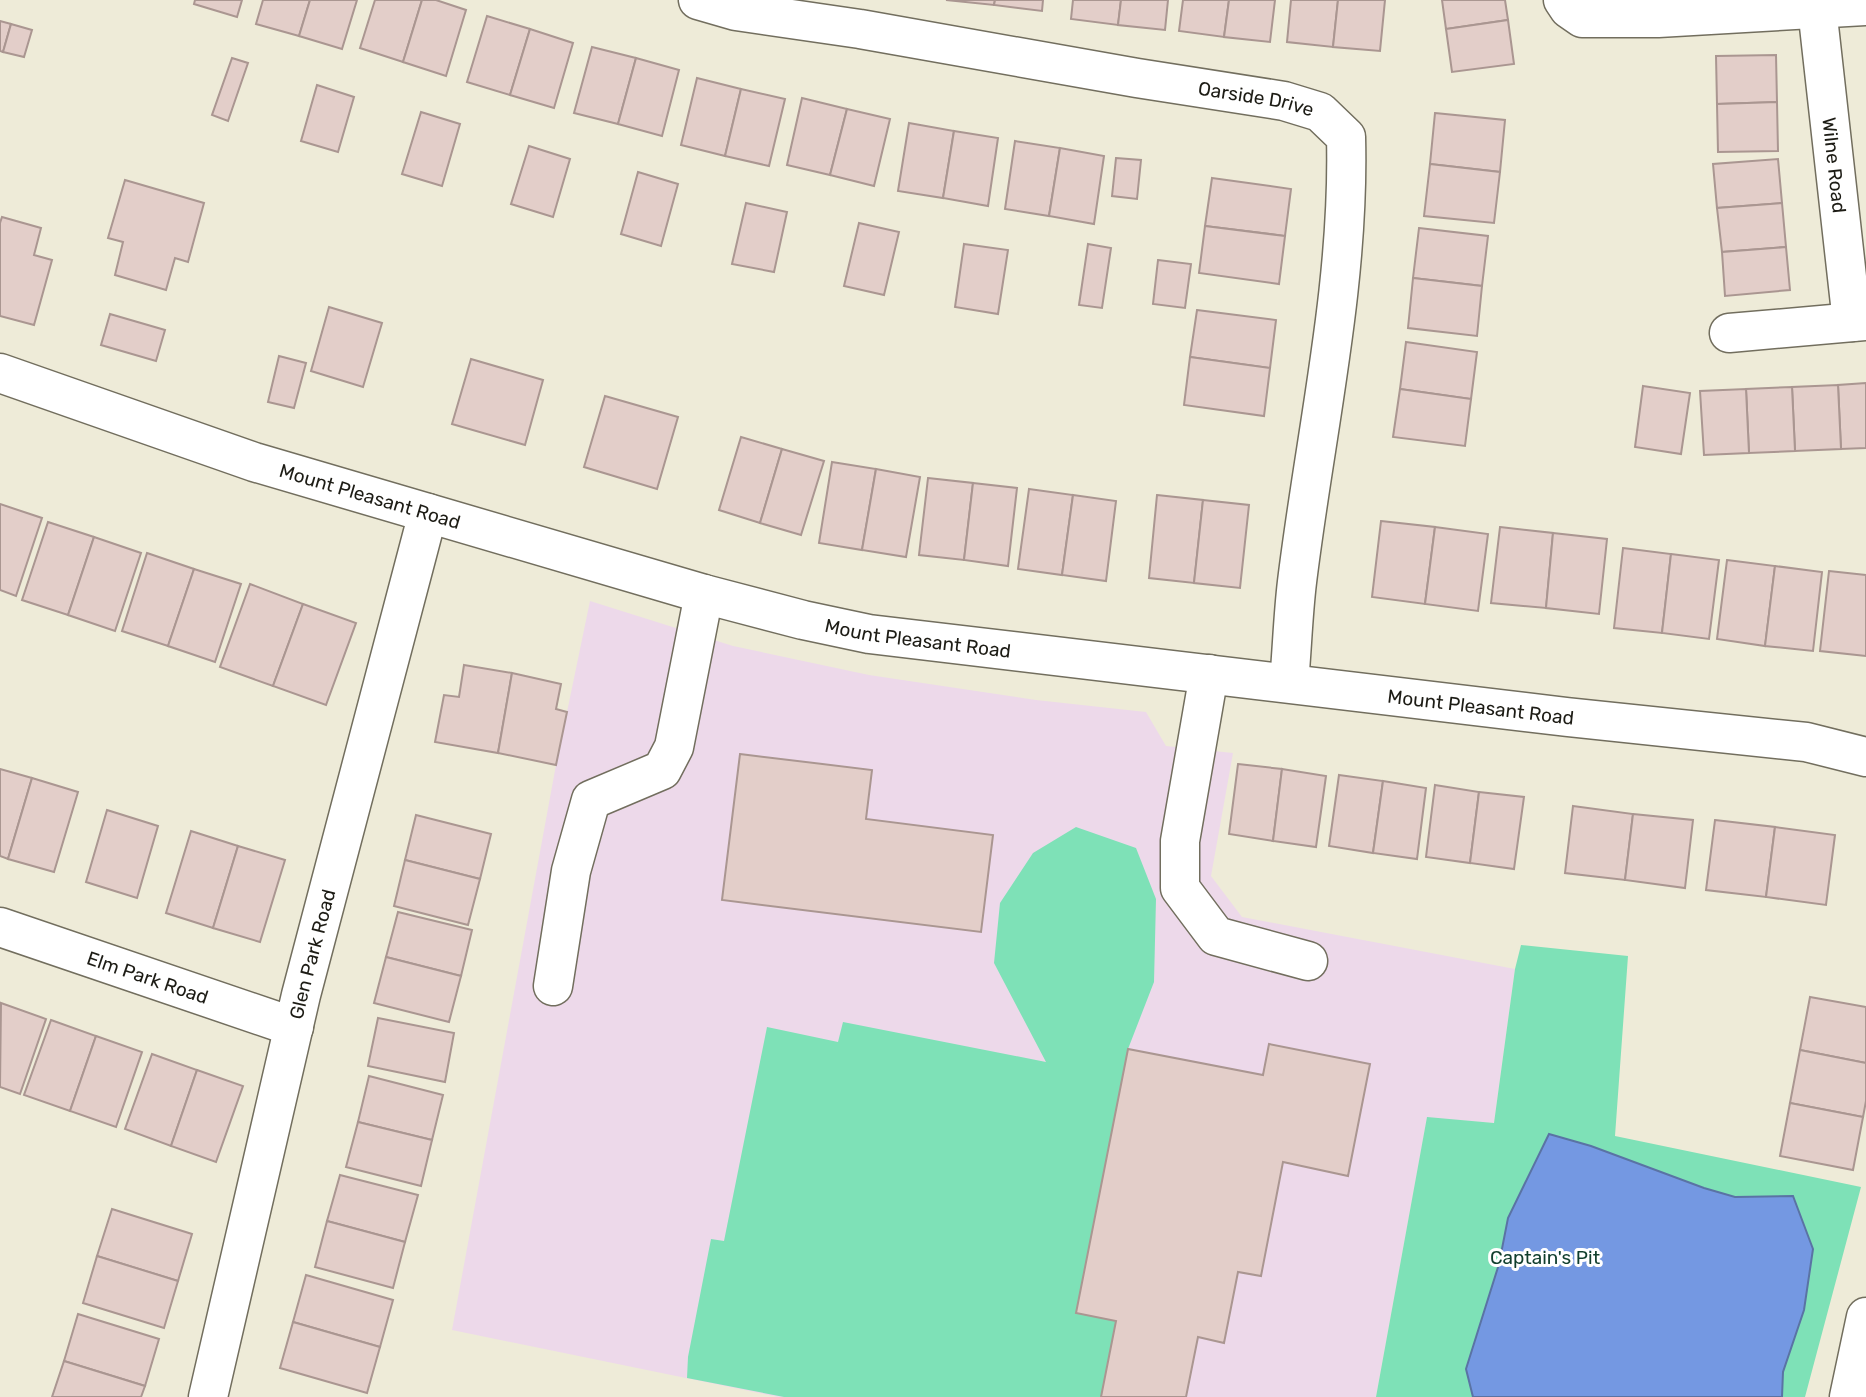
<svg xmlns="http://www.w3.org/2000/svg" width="1866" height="1397" viewBox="0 0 1866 1397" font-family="Rubik,sans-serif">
  <rect width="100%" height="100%" fill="#eeebd8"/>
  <path fill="#edd9ea" d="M590,601L733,646L869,675L1036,700L1146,712L1166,746L1233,753L1211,876L1242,917L1515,969L1494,1123L1427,1118L1376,1397H778L452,1330L556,765Z"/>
  <g fill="#7ee1b7">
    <path d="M1076,827L1136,848L1156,899L1154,982L1128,1049L1076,1313L1116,1321L1101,1397H784L687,1378L688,1357L711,1239L724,1241L767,1027L838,1042L843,1022L1046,1062L994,963L1000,903L1033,853Z"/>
    <path d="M1521,945L1628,956L1615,1136L1861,1187L1805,1397H1376L1427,1117L1494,1123L1515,969Z"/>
  </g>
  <path fill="#7498e2" stroke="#5a73a4" stroke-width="2" d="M1549,1134L1591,1146L1704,1188L1735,1197L1793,1196L1813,1249L1804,1310L1783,1372L1782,1397H1473L1466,1369L1499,1264L1508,1218Z"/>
  <g fill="#e3cec9" stroke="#aa9691" stroke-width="2">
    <path d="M195,0H242L237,17L194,4Z"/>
    <path d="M263,0H310L299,36L256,24Z"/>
    <path d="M310,0H357L342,49L299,36Z"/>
    <path d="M375,0H422L403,62L360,48Z"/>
    <path d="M422,0H436L466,10L446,76L403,62Z"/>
    <path d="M946,0H995L994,5Z"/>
    <path d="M995,0H1043L1042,11L994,5Z"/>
    <path d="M1073,0H1121L1118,25L1071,19Z"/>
    <path d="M1121,0H1168L1165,30L1118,25Z"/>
    <path d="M1183,0H1229L1224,37L1179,31Z"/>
    <path d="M1229,0H1275L1270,42L1224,37Z"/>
    <path d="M1291,0H1338L1333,47L1287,42Z"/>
    <path d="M1338,0H1385L1380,51L1333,47Z"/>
    <path d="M1442,0H1505L1508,20L1446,29Z"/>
    <path d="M487,16L530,29L510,95L467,82Z"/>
    <path d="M1508,20L1514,64L1452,72L1446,29Z"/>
    <path d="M0,21L11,24L3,52L0,51Z"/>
    <path d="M11,24L32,30L24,57L3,52Z"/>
    <path d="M530,29L573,43L554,108L510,95Z"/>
    <path d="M592,47L636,58L618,124L574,113Z"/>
    <path d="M1776,55L1777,102L1717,104L1716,56Z"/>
    <path d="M232,58L248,63L228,121L212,115Z"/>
    <path d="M636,58L679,70L662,136L618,124Z"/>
    <path d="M697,78L741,89L725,156L681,145Z"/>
    <path d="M317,85L354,97L338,152L301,141Z"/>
    <path d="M741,89L785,99L769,166L725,156Z"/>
    <path d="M802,98L847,109L830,175L787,165Z"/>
    <path d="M1777,102L1778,151L1718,152L1717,104Z"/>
    <path d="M847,109L890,119L874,186L830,175Z"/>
    <path d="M421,112L460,124L442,186L402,174Z"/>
    <path d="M1435,113L1505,120L1500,172L1430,164Z"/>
    <path d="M909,123L954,131L943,198L898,191Z"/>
    <path d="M954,131L998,138L988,206L943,198Z"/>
    <path d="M1015,141L1060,148L1049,216L1005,209Z"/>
    <path d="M529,146L570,159L553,217L511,204Z"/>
    <path d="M1060,148L1104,156L1094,224L1049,216Z"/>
    <path d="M1116,158L1141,160L1137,199L1112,196Z"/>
    <path d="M1778,159L1782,203L1717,208L1713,164Z"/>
    <path d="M1430,164L1500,172L1494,223L1424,216Z"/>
    <path d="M638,172L678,184L661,246L621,234Z"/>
    <path d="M1212,178L1291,189L1285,236L1205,226Z"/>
    <path d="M125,180L204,203L188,262L175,258L166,290L115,275L123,242L108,238Z"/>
    <path d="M746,203L787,212L774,272L732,264Z"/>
    <path d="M1782,203L1786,247L1722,252L1717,208Z"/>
    <path d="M2,217L41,228L34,255L52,260L34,325L0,316V223Z"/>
    <path d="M859,223L899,232L884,295L844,286Z"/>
    <path d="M1205,226L1285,236L1279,284L1199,273Z"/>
    <path d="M1419,228L1488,236L1482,286L1413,278Z"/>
    <path d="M964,244L1008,250L998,314L955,307Z"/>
    <path d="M1088,244L1111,248L1102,308L1079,305Z"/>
    <path d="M1786,247L1790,290L1725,296L1722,252Z"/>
    <path d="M1158,260L1191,264L1185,308L1153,304Z"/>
    <path d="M1413,278L1482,286L1477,336L1408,328Z"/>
    <path d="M329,307L382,323L363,387L311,371Z"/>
    <path d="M1197,310L1276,320L1270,368L1190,357Z"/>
    <path d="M110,314L165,330L156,361L101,345Z"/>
    <path d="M1406,342L1477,352L1471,399L1400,389Z"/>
    <path d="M279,356L306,363L294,408L268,402Z"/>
    <path d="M1190,357L1270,368L1264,416L1184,405Z"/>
    <path d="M471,359L543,380L525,445L452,424Z"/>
    <path d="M1866,383V448L1841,449L1838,385Z"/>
    <path d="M1838,385L1841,449L1795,451L1792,387Z"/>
    <path d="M1643,386L1690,393L1681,454L1635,447Z"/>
    <path d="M1792,387L1795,451L1749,453L1746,389Z"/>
    <path d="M1400,389L1471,399L1465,446L1393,437Z"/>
    <path d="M1746,389L1749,453L1704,455L1700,391Z"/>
    <path d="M605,396L678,417L657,489L584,467Z"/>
    <path d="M741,437L782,449L760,523L719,510Z"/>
    <path d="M782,449L824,461L801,535L760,523Z"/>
    <path d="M832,462L876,469L862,550L819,543Z"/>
    <path d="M876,469L920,477L906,557L862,550Z"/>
    <path d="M928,478L973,483L964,560L919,555Z"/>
    <path d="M973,483L1017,488L1008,566L964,560Z"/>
    <path d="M1029,489L1073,495L1062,575L1018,569Z"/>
    <path d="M1073,495L1116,501L1106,581L1062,575Z"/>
    <path d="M1157,495L1203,500L1194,583L1149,578Z"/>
    <path d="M1203,500L1249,505L1240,588L1194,583Z"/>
    <path d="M0,504L42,518L16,596L0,590Z"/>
    <path d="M1381,521L1435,527L1425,604L1372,597Z"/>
    <path d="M48,522L94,537L68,615L22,600Z"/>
    <path d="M1435,527L1488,534L1478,611L1425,604Z"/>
    <path d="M1500,527L1553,533L1546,608L1491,603Z"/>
    <path d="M1553,533L1607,539L1599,614L1546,608Z"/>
    <path d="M94,537L141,553L115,631L68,615Z"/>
    <path d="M1623,548L1671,554L1662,633L1614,628Z"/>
    <path d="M147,553L194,569L168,646L122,631Z"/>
    <path d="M1671,554L1719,560L1709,639L1662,633Z"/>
    <path d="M1727,560L1775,566L1765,646L1717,639Z"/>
    <path d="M1775,566L1822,572L1813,651L1765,646Z"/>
    <path d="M194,569L241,584L215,662L168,646Z"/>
    <path d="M1829,571L1866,575V656L1820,651Z"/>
    <path d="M250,584L303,604L273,686L220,667Z"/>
    <path d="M303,604L356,623L326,705L273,686Z"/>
    <path d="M464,665L512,673L498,753L435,742L444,695L459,697Z"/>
    <path d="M512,673L561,684L556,709L567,712L556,765L498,753Z"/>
    <path d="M740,754L872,770L866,819L993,835L981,932L722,900Z"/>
    <path d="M1238,764L1282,769L1273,841L1229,834Z"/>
    <path d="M0,769L32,778L8,859L0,856Z"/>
    <path d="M1282,769L1326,776L1316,847L1273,841Z"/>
    <path d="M1339,775L1383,781L1373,853L1329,846Z"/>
    <path d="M32,778L78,792L54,872L8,859Z"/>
    <path d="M1383,781L1426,788L1417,859L1373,853Z"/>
    <path d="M1435,785L1479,792L1470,863L1426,857Z"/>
    <path d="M1479,792L1524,797L1514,869L1470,863Z"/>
    <path d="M1573,806L1633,814L1625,880L1565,873Z"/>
    <path d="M107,810L158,826L137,898L86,882Z"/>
    <path d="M1633,814L1693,820L1685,888L1625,880Z"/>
    <path d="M416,815L491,834L480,879L405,860Z"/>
    <path d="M1715,820L1775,827L1766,897L1706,890Z"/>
    <path d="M1775,827L1835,835L1826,905L1766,897Z"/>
    <path d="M191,831L238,846L213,928L166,913Z"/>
    <path d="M238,846L285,860L260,942L213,928Z"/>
    <path d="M405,860L480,879L468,925L394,906Z"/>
    <path d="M398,912L472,930L461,976L386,957Z"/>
    <path d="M386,957L461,976L449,1022L374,1003Z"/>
    <path d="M1810,997L1866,1007V1063L1800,1050Z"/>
    <path d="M1,1003L46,1019L20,1094L0,1087Z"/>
    <path d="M378,1018L454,1033L445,1082L368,1066Z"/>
    <path d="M51,1020L96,1036L70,1111L24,1095Z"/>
    <path d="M96,1036L142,1052L116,1127L70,1111Z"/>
    <path d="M1269,1044L1370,1064L1348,1176L1283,1162L1261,1276L1238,1272L1224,1343L1198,1337L1186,1397H1101L1116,1321L1076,1313L1128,1049L1263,1075Z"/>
    <path d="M1800,1050L1866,1063V1101L1863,1117L1790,1103Z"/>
    <path d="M152,1054L197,1070L171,1146L125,1129Z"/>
    <path d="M197,1070L243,1086L216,1162L171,1146Z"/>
    <path d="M369,1076L443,1095L432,1140L358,1122Z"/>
    <path d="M1790,1103L1863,1117L1853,1170L1780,1156Z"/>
    <path d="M358,1122L432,1140L421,1186L346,1167Z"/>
    <path d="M340,1175L418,1195L405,1242L327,1221Z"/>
    <path d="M112,1209L192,1234L178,1281L97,1256Z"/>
    <path d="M327,1221L405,1242L393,1288L315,1267Z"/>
    <path d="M97,1256L178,1281L164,1328L83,1303Z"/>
    <path d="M306,1275L393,1300L380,1347L293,1322Z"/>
    <path d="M78,1314L159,1339L145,1386L64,1361Z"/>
    <path d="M293,1322L380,1347L367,1393L280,1368Z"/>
    <path d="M64,1361L145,1386L141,1397H52Z"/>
  </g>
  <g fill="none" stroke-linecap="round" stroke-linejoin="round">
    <g stroke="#726e5e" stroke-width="41">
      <g id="minor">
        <path id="s1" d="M698,0L736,11L860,29L1137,78L1284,101L1320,112L1346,137C1350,286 1315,434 1297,582C1293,615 1292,650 1289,683"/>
        <path d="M1563,0L1569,9L1582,18H1658L1866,6"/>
        <path id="s2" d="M1817,8L1852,322"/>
        <path d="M1729,333L1866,321"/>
        <path id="s3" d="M0,373L254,462L704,594L803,620L869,634L1567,717L1806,742L1866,757"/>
        <path d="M1209,674L1180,841V888L1216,936L1308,961"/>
        <path id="s4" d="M0,927L294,1027"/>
        <path d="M553,986L571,871L591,800L662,770L674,747L704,594"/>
        <path id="s5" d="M208,1397L301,995L428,513"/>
        <path d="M1849,1397L1866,1317"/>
      </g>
    </g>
    <use href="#minor" stroke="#fff" stroke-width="38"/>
  </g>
  <g text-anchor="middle" stroke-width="6" stroke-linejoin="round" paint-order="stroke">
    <g font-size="19" fill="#1d1c15" stroke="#fff">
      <text dy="7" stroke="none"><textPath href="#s1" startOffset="567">Oarside Drive</textPath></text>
      <text dy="7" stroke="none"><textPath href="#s2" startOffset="158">Wilne Road</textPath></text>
      <text dy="7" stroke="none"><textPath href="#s3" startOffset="390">Mount Pleasant Road</textPath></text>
      <text dy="7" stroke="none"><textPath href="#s3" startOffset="957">Mount Pleasant Road</textPath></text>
      <text dy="7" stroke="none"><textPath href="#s3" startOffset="1524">Mount Pleasant Road</textPath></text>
      <text dy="7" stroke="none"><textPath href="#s5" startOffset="455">Glen Park Road</textPath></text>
      <text dy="7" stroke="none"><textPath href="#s4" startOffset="156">Elm Park Road</textPath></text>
    </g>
    <g font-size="19" fill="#103e2d" stroke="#fff">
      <text x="1545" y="1264">Captain's Pit</text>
    </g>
  </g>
</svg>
